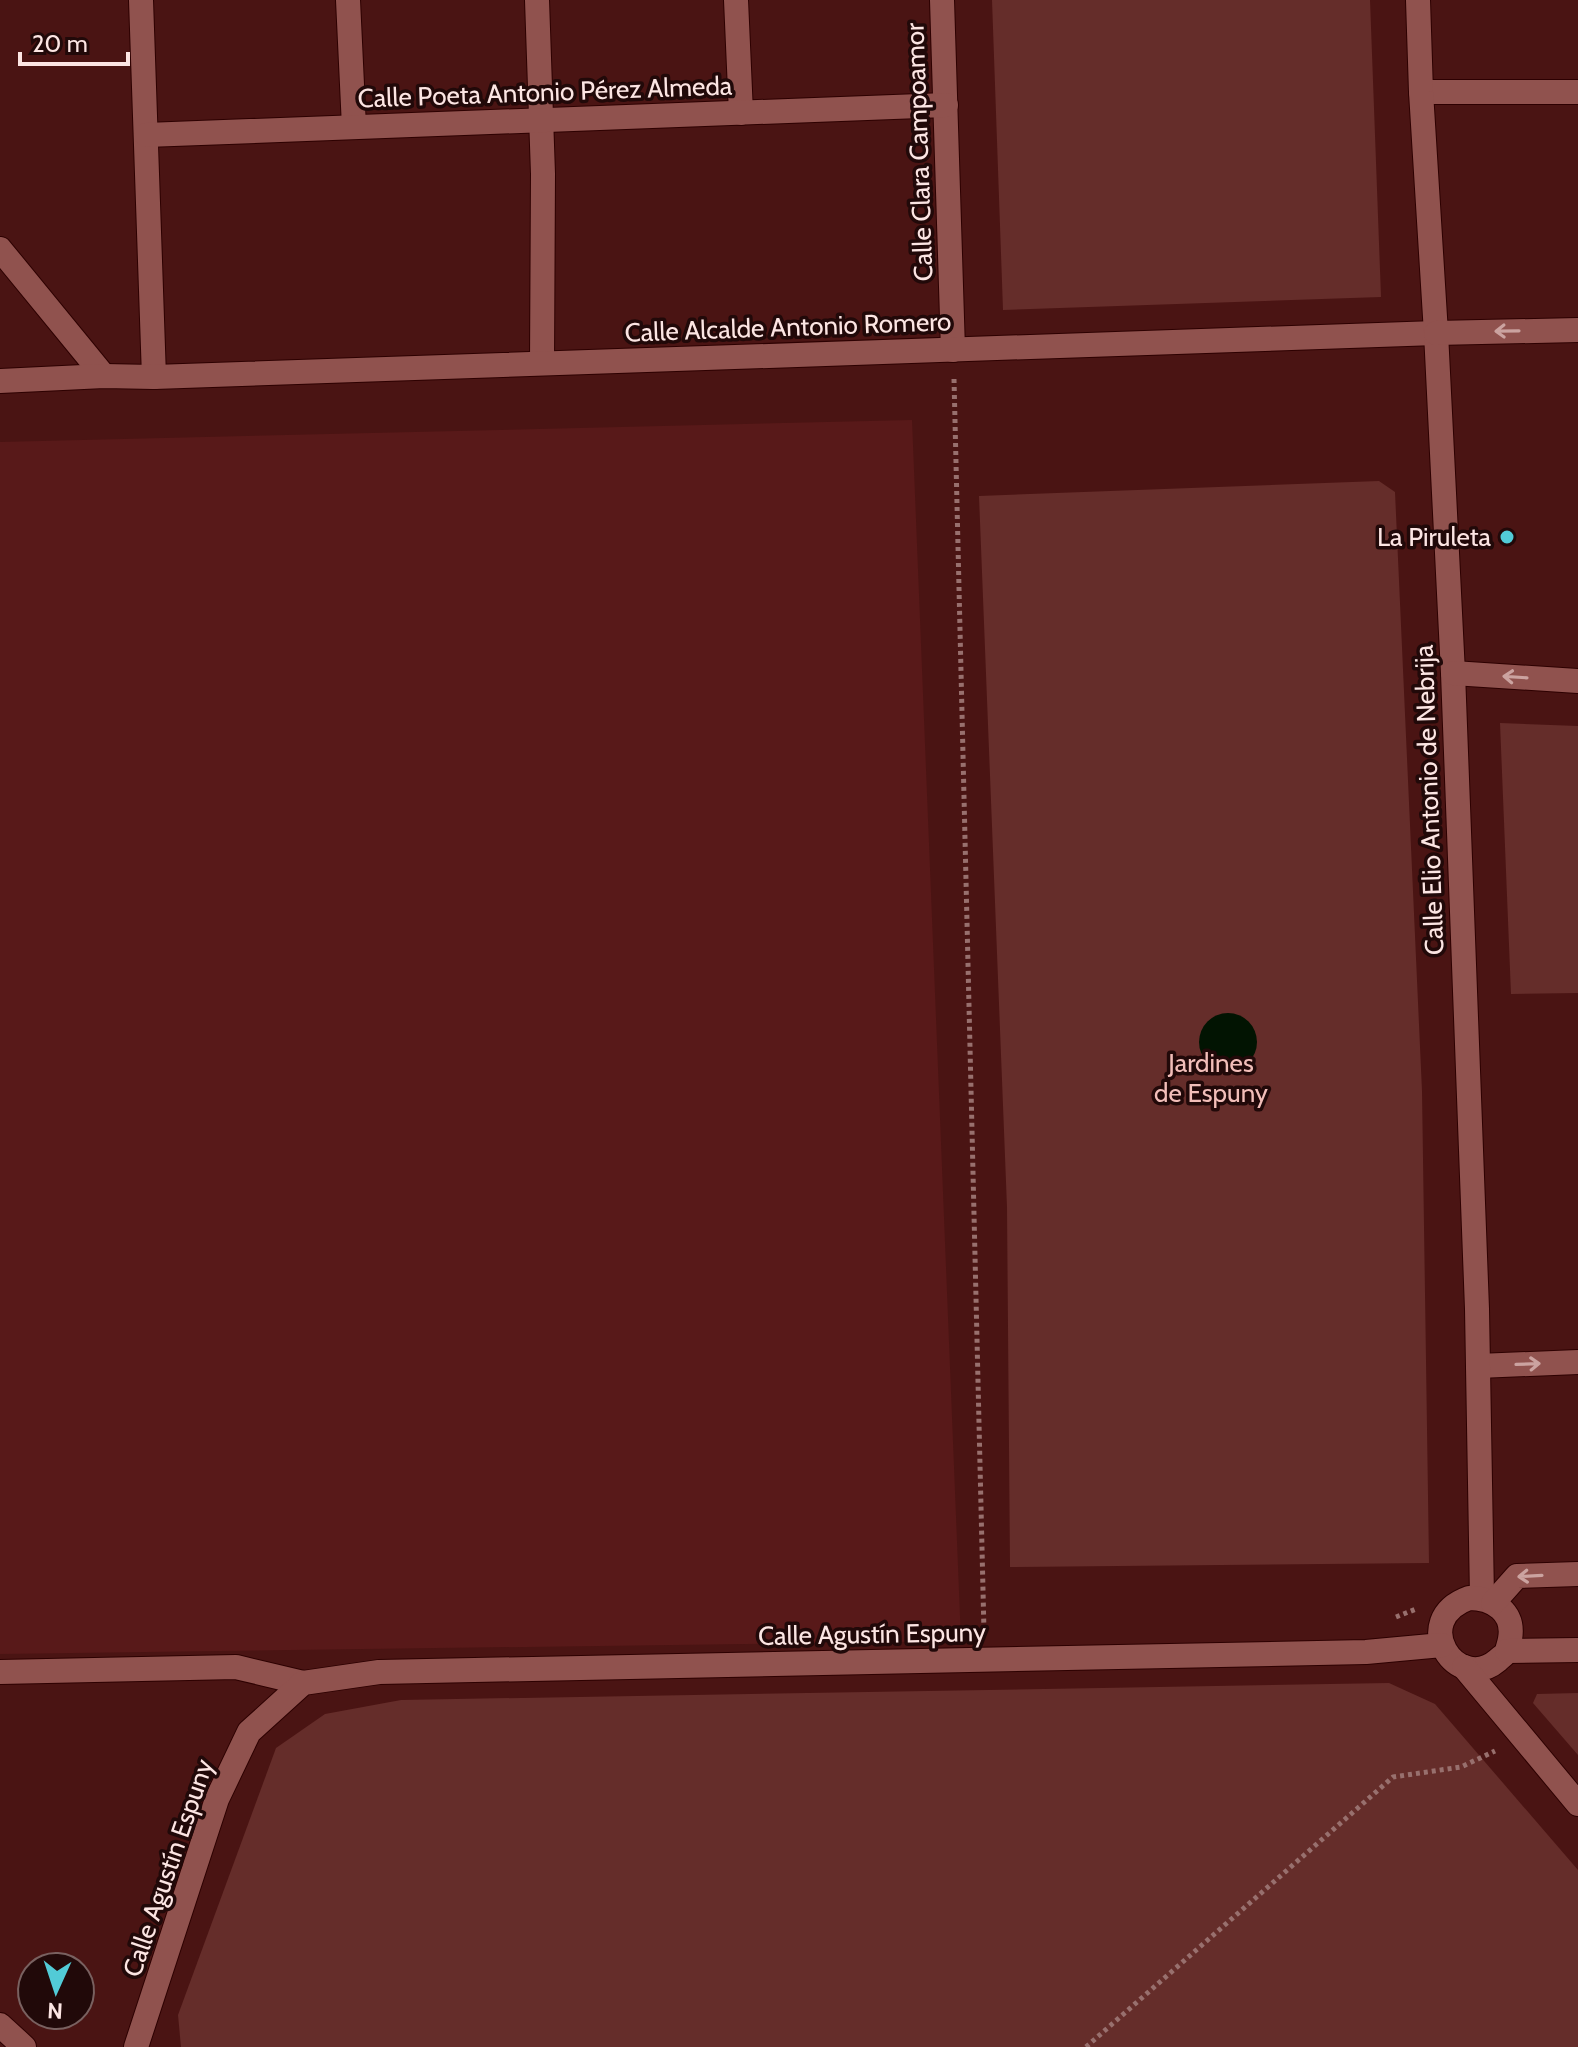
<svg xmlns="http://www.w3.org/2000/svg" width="1578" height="2047" viewBox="0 0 1578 2047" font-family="Cabin,sans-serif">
  <rect width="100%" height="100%" fill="#4a1413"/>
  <path fill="#581919" d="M912,420L961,1641L0,1654V442Z"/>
  <g fill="#652d2a">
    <path d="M992,0H1370L1381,297L1003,310Z"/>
    <path d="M1379,481L1395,492L1422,1091L1429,1563L1010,1567L1007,1207L979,496Z"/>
    <path d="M1500,723L1578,726V993L1511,994Z"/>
    <path d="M1389,1683L1435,1704L1578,1870V2047H181L178,2015L276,1748L325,1714L401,1700Z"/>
    <path d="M1578,1693V1755L1533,1703L1537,1694Z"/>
  </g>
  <circle fill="#021402" cx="1228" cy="1042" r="29"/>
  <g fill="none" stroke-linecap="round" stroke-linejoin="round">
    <g stroke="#2d0001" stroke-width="26">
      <g id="street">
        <path d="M141,0L154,377"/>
        <path d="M348,0L354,127"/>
        <path d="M537,0L543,174L542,363"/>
        <path d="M736,0L741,113"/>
        <path d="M942,0L953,350"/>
        <path d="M1421,92H1578"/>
        <path d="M146,135L946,105"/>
        <path d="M0,249L104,376"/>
        <path d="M0,381L104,376L154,377L1436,333"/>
        <path d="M1478,1366L1578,1362"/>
        <path d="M0,1672L236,1667L303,1683"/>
      </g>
    </g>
    <g stroke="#2d0001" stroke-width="26">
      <g id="secondary">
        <path d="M1418,0L1421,92L1436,333L1453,673L1477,1309L1482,1598"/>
        <path d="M1436,333L1578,330"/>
        <path d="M1453,673L1578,681"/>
        <path d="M1469,1598C1493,1598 1515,1612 1510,1639C1510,1640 1507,1651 1507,1651C1505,1655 1501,1657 1498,1660C1457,1695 1408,1620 1469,1598Z"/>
        <path d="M1493,1603L1517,1576L1578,1574"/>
        <path d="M1507,1651L1578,1650"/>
        <path d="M1464,1667L1578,1804"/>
        <path d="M0,2025L24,2047"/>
        <path d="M136,2047L217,1799L249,1732L303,1683L379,1672L1366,1652L1442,1645"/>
      </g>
    </g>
    <g stroke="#98706e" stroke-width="5" stroke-dasharray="4 4" stroke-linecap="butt">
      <path d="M954,379L984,1632"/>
      <path d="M1396,1617L1416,1609"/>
      <path d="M1086,2047L1393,1777L1461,1767L1495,1751"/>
    </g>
    <use href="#street" stroke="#90524e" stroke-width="24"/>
    <use href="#secondary" stroke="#90524e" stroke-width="24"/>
  </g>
  <defs><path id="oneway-shaft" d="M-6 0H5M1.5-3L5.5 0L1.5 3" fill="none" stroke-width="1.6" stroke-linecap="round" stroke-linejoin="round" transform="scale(2)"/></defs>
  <g stroke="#cba3a0">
    <use href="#oneway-shaft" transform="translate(1507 331) rotate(179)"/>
    <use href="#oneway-shaft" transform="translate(1515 677) rotate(-176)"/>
    <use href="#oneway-shaft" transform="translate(1528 1364) rotate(-2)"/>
    <use href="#oneway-shaft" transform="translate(1530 1576) rotate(177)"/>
  </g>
  <circle fill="#52cbd7" stroke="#210909" stroke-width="3" cx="1507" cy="537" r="8"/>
  <g text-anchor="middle" stroke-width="7" stroke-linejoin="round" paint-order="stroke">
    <g font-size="26" fill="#fce5e3" stroke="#210909">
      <text transform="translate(545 92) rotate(-2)" y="9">Calle Poeta Antonio Pérez Almeda</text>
      <text transform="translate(919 152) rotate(-92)" y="9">Calle Clara Campoamor</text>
      <text transform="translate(788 327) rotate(-2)" y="9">Calle Alcalde Antonio Romero</text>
      <text transform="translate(1429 800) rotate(-92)" y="9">Calle Elio Antonio de Nebrija</text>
      <text transform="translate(872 1634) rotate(-1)" y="9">Calle Agustín Espuny</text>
      <text transform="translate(168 1868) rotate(-71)" y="9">Calle Agustín Espuny</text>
    </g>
    <g font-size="26" fill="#fce5e3" stroke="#210909" text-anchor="end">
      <text x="1491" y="546">La Piruleta</text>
    </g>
    <g font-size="26" fill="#f2beb9" stroke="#210909">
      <text x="1211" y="1072">Jardines<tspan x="1211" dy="30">de Espuny</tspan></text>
    </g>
  </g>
  <g transform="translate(56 1991) rotate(183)"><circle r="38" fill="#210909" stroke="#796160" stroke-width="2"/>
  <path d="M0-6L14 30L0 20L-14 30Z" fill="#52cbd7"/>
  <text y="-12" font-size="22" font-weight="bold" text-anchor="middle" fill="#fce5e3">N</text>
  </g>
  <path d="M20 52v12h108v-12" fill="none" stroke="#fce5e3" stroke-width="4"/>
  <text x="32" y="52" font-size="24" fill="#fce5e3" stroke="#210909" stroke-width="6" paint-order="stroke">20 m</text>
</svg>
